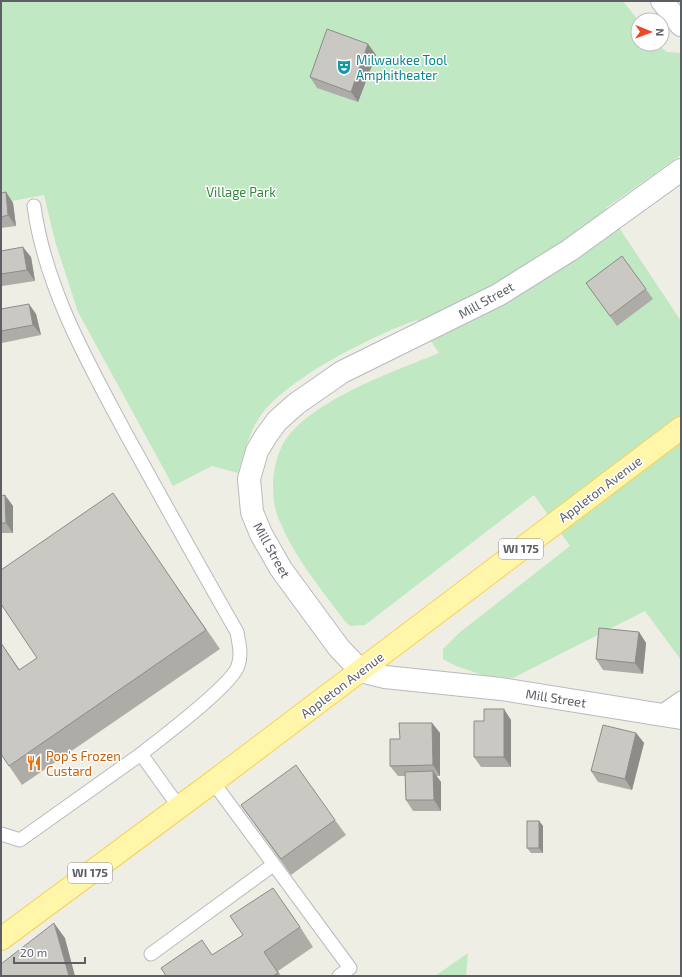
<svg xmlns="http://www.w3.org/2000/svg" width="682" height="977" viewBox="0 0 682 977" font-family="'Exo 2',sans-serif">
  <rect width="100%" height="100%" fill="#efeee5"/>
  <g fill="#c0e8c3">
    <path d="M1,1H623L638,20V44H657L667,52L681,53V155L606,208L681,321V660L645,611L513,678L482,675L456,666L443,659V649L459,633L570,546L534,495L365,625L350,626L344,620C321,589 295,558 280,522C274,509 273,497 273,483C273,472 277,456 282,446C305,402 395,371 439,353L417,320C373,335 293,376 264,411C250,428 244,453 238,473L212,466L173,486L78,312L55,241L44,195L1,203Z"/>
    <path d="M468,953L466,976H435Z"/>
  </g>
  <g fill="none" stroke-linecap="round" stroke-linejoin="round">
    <g stroke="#b7babf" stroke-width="15">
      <g id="lane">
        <path d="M34,206C45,287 87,361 125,432C162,499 199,566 237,632C239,644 242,654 238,666C231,686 161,738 141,754L179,807"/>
        <path d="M658,714L681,698"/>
        <path d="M213,782L350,968L339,976"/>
        <path d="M1,834L20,840L141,754"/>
        <path d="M151,954L273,865"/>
      </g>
    </g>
    <g stroke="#b7babf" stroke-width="24">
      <g id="street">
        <path d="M662,1L681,25"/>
        <path d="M681,170L570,250L498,295L342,372L296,404L277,421L266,436L257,451L249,479L252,512L261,534L281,569L339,648L361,671L385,677L501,689L681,718"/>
      </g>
    </g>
    <g stroke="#f6d357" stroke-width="24">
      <path id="primary" d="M1,939L213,782L681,428"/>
    </g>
    <use href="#lane" stroke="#fff" stroke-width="13"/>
    <use href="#street" stroke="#fff" stroke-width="22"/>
    <use href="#primary" stroke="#fff6aa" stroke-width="22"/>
  </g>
  <g fill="#aeaca7">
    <path d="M368,44L376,55L358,102L317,88L310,77Z"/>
    <path d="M6,192L13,203L16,226L1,228V193Z"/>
    <path d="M1,251L31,257L35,281L2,286L1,284Z"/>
    <path d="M622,256L653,299L617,326L586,283Z"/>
    <path d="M1,309L36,314L41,335L2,343L1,341Z"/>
    <path d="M1,496L13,506V533H1Z"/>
    <path d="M126,513L220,649L22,785L1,754V643L20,670L37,658Z"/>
    <path d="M639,632L646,643L643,674L603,670L596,659Z"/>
    <path d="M511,720V767H481L474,757L484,721Z"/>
    <path d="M432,723L440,733V776H436L441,782V811H413L406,800L405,776H398L390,766L400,739Z"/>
    <path d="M636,733L644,743L632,790L598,782L591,771Z"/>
    <path d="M241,805L335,820L346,835L291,875Z"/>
    <path d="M539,821L543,826V853H531L527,848Z"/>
    <path d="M286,907L313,947L278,971L281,976H166L213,955Z"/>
  </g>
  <g fill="#8d8c88">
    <path d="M368,44L376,55L358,102L351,92Z"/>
    <path d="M6,192L13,203L16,226L8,215Z"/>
    <path d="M23,247L31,257L35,281L27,270Z"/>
    <path d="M29,304L36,314L41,335L33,325Z"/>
    <path d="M5,495L13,506V533L6,523Z"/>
    <path d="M639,632L646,643L643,674L635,663Z"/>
    <path d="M504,709L511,720V767L504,757Z"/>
    <path d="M432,723L440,733V776L433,765Z"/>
    <path d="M636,733L644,743L632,790L625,779Z"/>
    <path d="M433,771L441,782V811L434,800Z"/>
    <path d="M539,821L543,826V853L539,848Z"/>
    <path d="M273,888L286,907L313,947L300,927Z"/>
    <path d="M54,923L65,938L75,976H69Z"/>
  </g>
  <g fill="#cac8c2" stroke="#8d8c88">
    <path d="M327,29L368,44L351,92L310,77Z"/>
    <path d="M6,192L8,215L1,217V193Z"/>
    <path d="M23,247L27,270L1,274V251Z"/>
    <path d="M622,256L646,289L610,316L586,283Z"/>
    <path d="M29,304L33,325L1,331V309Z"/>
    <path d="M113,493L206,630L9,766L1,754V643L19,670L37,658L1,604V570Z"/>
    <path d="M5,495L6,523H1V496Z"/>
    <path d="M599,628L639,632L635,663L596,659Z"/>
    <path d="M484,709H504V757H474V721H484Z"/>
    <path d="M399,723H432L433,765L390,766V739H400Z"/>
    <path d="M603,725L636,733L625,779L591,771Z"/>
    <path d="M296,765L335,820L281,859L241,805Z"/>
    <path d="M433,771L434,800H406L405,772Z"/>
    <rect x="527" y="821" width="12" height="27"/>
    <path d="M273,888L300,927L264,952L278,973L273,976H166L161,968L202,940L212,955L243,935L230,916Z"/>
    <path d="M54,923L69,976H1V964Z"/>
  </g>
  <defs>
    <g id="theatre-bare" transform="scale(1.2)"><path d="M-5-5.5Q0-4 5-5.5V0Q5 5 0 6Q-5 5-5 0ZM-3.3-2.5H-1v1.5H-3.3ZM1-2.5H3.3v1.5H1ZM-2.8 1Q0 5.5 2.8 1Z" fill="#0f9aa8" stroke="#fff" stroke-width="2.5" paint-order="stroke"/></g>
    <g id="restaurant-bare" transform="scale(1.2)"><path d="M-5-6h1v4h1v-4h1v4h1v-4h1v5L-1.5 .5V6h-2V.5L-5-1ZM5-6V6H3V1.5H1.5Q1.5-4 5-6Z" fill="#e8710a" stroke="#fff" stroke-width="2.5" paint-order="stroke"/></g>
  </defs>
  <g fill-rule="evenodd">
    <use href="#theatre-bare" x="344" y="67"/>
    <use href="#restaurant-bare" x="34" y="763"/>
  </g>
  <g text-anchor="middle" stroke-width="3" stroke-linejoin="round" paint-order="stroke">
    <g fill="#fff" stroke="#8d9094" stroke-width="1">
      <rect x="499" y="539" width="44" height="20" rx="3"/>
      <rect x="68" y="863" width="44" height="20" rx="3"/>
    </g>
    <g font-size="12" font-weight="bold" fill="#5c6066">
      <text x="521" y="553">WI 175</text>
      <text x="90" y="877">WI 175</text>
    </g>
    <g font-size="13" fill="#0d838f" stroke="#fff" text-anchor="start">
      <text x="356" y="65">Milwaukee Tool<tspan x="356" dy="15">Amphitheater</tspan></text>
    </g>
    <g font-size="13" fill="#32873c" stroke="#fff">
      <text x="241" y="197">Village Park</text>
    </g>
    <g font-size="13" fill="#5c6066" stroke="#fff">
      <text transform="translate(486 300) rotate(-29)" y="5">Mill Street</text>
      <text transform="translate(600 489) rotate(-37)" y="5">Appleton Avenue</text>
      <text transform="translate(272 550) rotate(61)" y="5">Mill Street</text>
      <text transform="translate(342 685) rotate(-37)" y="5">Appleton Avenue</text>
      <text transform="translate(556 698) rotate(9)" y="5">Mill Street</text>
    </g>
    <g font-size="13" fill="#c56008" stroke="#fff" text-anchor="start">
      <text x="46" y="761">Pop's Frozen<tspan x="46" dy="15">Custard</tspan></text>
    </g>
  </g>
  <rect width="682" height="977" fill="none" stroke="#5c6066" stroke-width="4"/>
  <g transform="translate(650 32) rotate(91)"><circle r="19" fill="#ffffff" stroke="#bebfc2"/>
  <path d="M0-3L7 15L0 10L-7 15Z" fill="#ef462b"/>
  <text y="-6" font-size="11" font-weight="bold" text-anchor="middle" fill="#5c6066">N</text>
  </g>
  <path d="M14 957v6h71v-6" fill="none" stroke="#5c6066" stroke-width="2"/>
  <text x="20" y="957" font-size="12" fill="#5c6066" stroke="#ffffff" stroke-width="3" paint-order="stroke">20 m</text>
</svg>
